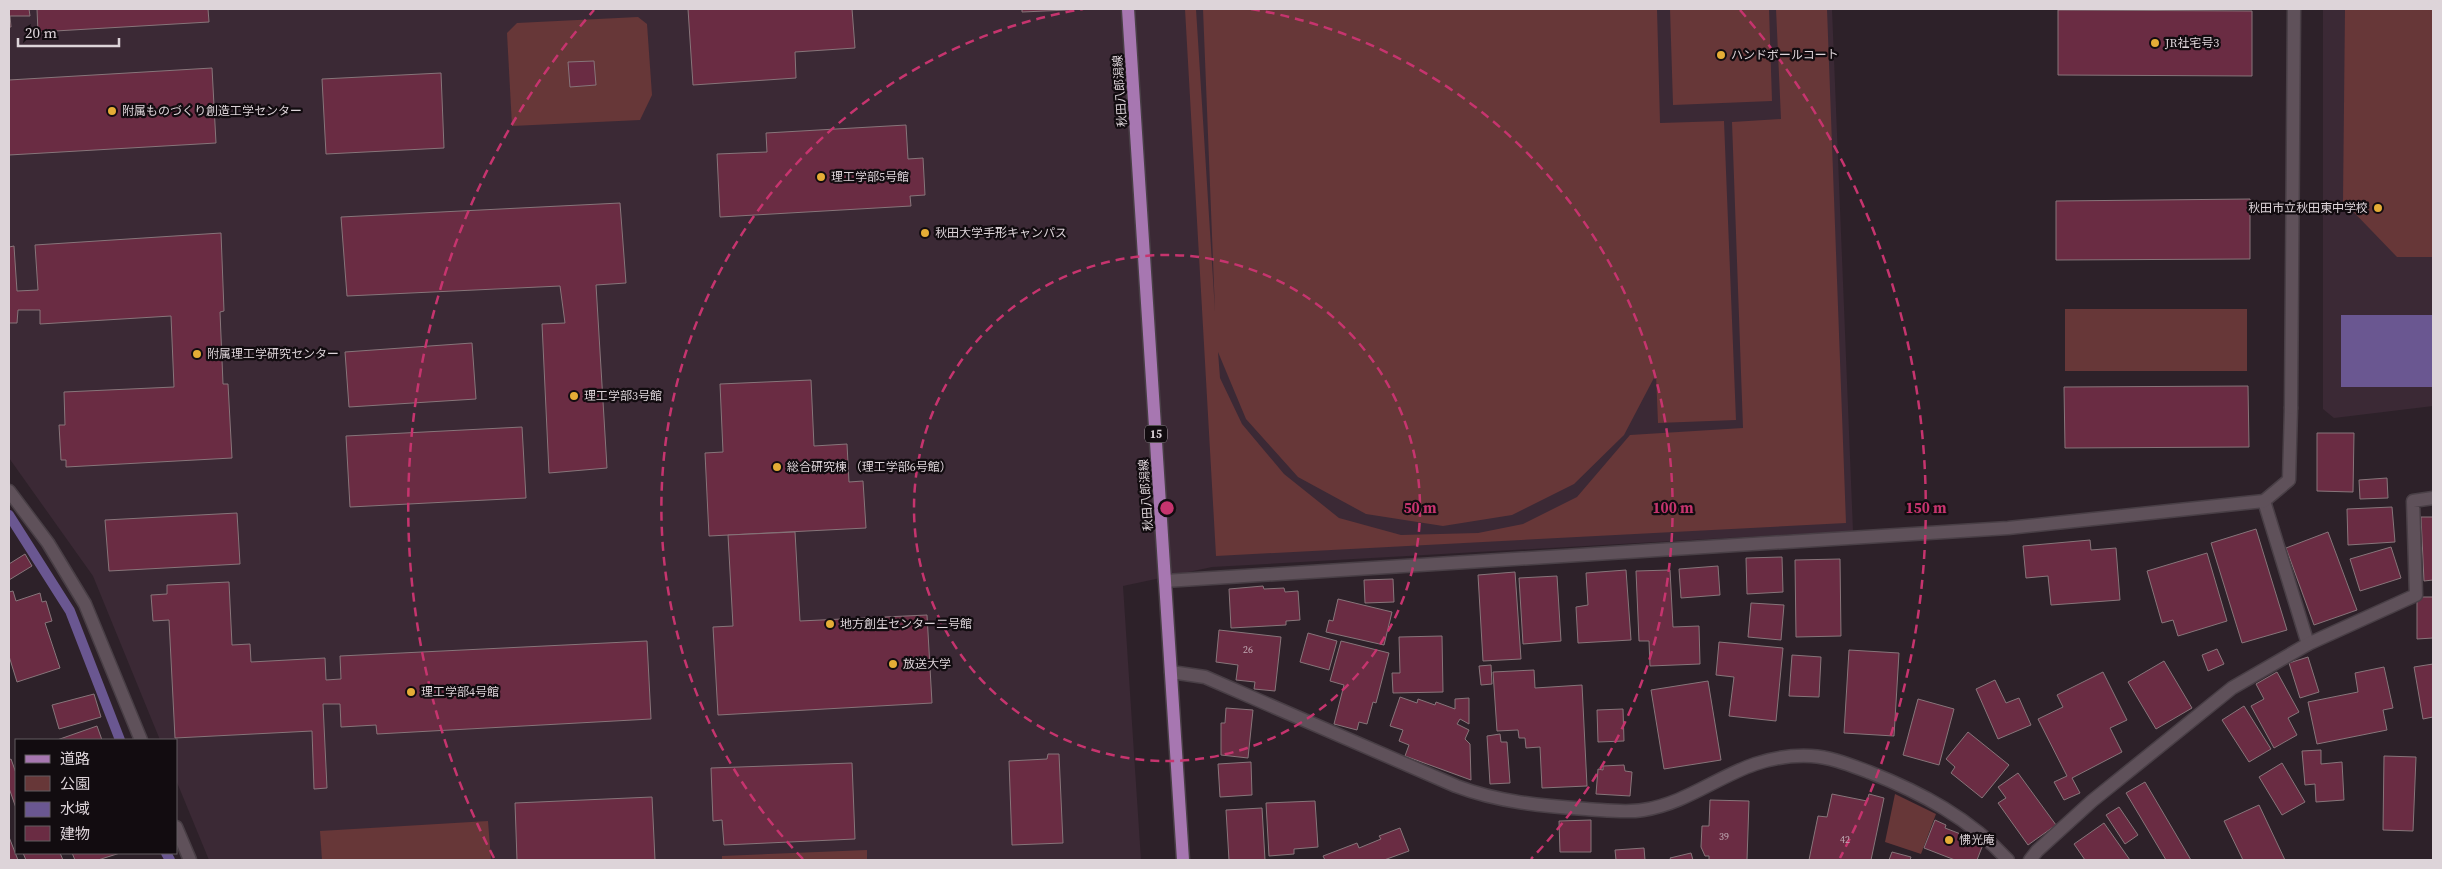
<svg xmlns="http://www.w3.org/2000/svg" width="2442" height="869" viewBox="0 0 2442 869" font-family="'Source Serif 4','Noto Sans JP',serif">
  <rect width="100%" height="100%" fill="#2d2129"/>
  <g fill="#3b2935">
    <path d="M9,9H1832L1853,531L1212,567L1123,586L1141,860H209L176,780V740H160L93,576L9,458Z"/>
    <path d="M2323,9H2433V406L2334,418L2323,409Z"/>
  </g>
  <g fill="#673738">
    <path d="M1185,9H1196L1215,311L1203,9H1657L1660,123L1724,121L1736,420L1658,423L1656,374L1624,435L1574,484L1512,515L1443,526L1366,514L1298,477L1246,419L1218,352L1220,378L1242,424L1284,474L1339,518L1401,535L1478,533L1523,524L1577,497L1630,435L1743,428L1732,122L1781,119L1776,9H1827L1846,523L1216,556Z"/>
    <path d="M1670,9H1769L1772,101L1673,105Z"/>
    <path d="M2345,9H2433V257H2397L2343,201Z"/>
    <path d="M638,17L647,24L652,95L640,120L512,126L507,33L517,23Z"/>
    <rect x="2065" y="309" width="182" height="62"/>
    <path d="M1895,794L1936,814L1921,854L1885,842Z"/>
    <path d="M488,821L491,860H322L320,831Z"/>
    <path d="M867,850V860H722V856Z"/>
  </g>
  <rect fill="#6a5791" x="2341" y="315" width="92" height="72"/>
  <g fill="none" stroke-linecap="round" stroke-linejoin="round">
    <g stroke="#6a5791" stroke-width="10">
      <path d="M9,515L70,611L120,740"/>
      <path d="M166,853L170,860"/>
    </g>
  </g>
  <g fill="#6a2c43" stroke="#87757a">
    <path d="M9,9H29L30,16H10L11,27H9Z"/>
    <path d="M37,9H208L209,22L38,32Z"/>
    <path d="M688,9H852L855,48L795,52L796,78L693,85Z"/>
    <path d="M1022,9H1068V10L1022,12Z"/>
    <path d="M2058,10L2252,11V76L2058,75Z"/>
    <path d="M594,61L596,85L570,87L568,62Z"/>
    <path d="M212,68L216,143L9,155V80Z"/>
    <path d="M441,73L444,148L326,154L322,79Z"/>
    <path d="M906,125L908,159L923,158L925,195L910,196L911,206L720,217L717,154L767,152L766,133Z"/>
    <path d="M2250,199V259L2056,260V201Z"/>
    <path d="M620,203L626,283L596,285L607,468L549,473L542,324L565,323L560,286L347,296L341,217Z"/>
    <path d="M221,233L224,311L220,312L223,384H228L232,458L66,467V460H61L59,425H65L64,392L174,387L171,316L40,324V310H18L17,323H9V247L14,246L17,291L38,290L35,245Z"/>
    <path d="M472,343L476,399L349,407L345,352Z"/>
    <path d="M811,380L814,446L847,444L849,482L863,481L866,528L709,536L705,453L723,452L720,384Z"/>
    <path d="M2248,386L2249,447L2065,448L2064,387Z"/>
    <path d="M522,427L526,498L350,507L346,436Z"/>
    <path d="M2317,433H2354L2353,492L2317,491Z"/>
    <path d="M2387,478L2388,498L2360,499L2359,480Z"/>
    <path d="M2392,507L2395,542L2348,545L2347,509Z"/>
    <path d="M237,513L240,564L109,571L105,520Z"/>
    <path d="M2421,517H2433V580L2424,581Z"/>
    <path d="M2256,529L2287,630L2242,643L2211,543Z"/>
    <path d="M795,532L800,621L927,615L932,703L718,715L713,627L733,626L728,535Z"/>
    <path d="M2328,532L2357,610L2314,625L2286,548Z"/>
    <path d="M2090,540L2091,550L2116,548L2120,600L2051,605L2048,576L2026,578L2023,546Z"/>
    <path d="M2391,547L2401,578L2360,591L2350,559Z"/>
    <path d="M2207,553L2227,621L2178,636L2173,620L2162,623L2147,571Z"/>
    <path d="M25,554L32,566L9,580V564Z"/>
    <path d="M1782,557L1783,592L1747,594L1746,558Z"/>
    <path d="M1840,559L1841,636L1796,637L1795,560Z"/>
    <path d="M1718,566L1720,595L1681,598L1679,569Z"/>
    <path d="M1626,570L1631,640L1578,643L1576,607L1588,605L1586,573Z"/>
    <path d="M1670,570L1673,627L1699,626L1700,664L1650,666L1649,641H1639L1636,571Z"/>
    <path d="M1515,572L1521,659L1483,661L1478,575Z"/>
    <path d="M1557,576L1561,641L1523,644L1519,578Z"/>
    <path d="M1393,579L1394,602L1365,603L1364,580Z"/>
    <path d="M229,582L232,645L250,644L251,662L325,658L326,680L341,679L340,656L647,641L651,719L377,734L376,725L341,727L340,704H323L327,788L314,789L312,731L175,738L169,620L153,621L151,595L167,594V585Z"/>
    <path d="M1263,586L1264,589L1284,588L1285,592L1298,591L1300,620L1286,621V625L1231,628L1229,589Z"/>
    <path d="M13,591L16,601L40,593L42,602L46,601L52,621L45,623L60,668L17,682L9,656V592Z"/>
    <path d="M2417,597H2433V638L2417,639Z"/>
    <path d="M1338,599L1392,612L1384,645L1326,632L1329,620L1333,621Z"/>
    <path d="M1751,603L1784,605L1781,640L1748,637Z"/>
    <path d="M1219,630L1281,637L1275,691L1254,689L1255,682L1236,680L1238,665L1216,662Z"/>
    <path d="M1308,633L1337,641L1329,670L1300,662Z"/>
    <path d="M1442,636L1443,692L1393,693L1392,673H1400L1399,637Z"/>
    <path d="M1341,641L1389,653L1376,703L1373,702L1367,724L1359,722L1357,730L1334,724L1344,685L1330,681Z"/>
    <path d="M1719,642L1783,648L1776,721L1729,716L1734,677L1716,675Z"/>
    <path d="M2217,649L2224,664L2208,671L2202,655Z"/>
    <path d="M1849,650L1899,653L1894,736L1844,733Z"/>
    <path d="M1792,655L1821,657L1819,697L1789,696Z"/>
    <path d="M2308,657L2319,692L2300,698L2289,663Z"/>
    <path d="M2164,661L2192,708L2156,729L2128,682Z"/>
    <path d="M2433,664V717L2423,719L2414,667Z"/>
    <path d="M1491,665L1492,684L1481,685L1479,666Z"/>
    <path d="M2384,667L2393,708L2383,710L2387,730L2317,744L2308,702L2358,692L2355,673Z"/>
    <path d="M1534,670L1535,688L1582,685L1587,786L1542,788L1540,747L1526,748L1525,738H1519L1518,730L1497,731L1493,672Z"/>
    <path d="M2103,672L2127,720L2110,728L2122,752L2072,778L2080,793L2064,800L2054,782L2067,776L2038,719L2063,707L2057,695Z"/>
    <path d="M2277,672L2299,712L2288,718L2297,735L2274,748L2251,706L2264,699L2256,684Z"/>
    <path d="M1995,680L2006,703L2019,698L2031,725L1998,739L1976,689Z"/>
    <path d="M1708,681L1721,760L1664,769L1651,690Z"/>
    <path d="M94,694L101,717L59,729L52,705Z"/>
    <path d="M1400,697L1417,703L1418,699L1435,705L1436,702L1455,709V699L1469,698V724L1460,719L1457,724L1469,730L1465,739L1470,744L1471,780L1405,756L1409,745L1399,741L1403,730L1390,726Z"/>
    <path d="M1918,699L1954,709L1939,765L1903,755Z"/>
    <path d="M2244,706L2271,749L2249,762L2222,720Z"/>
    <path d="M1226,708L1253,710L1248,758L1221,755V723H1225Z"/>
    <path d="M1623,709L1624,741L1598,742L1597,710Z"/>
    <path d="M97,726L102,740H57Z"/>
    <path d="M1968,732L2009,765L1982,798L1951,773L1955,767L1946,759Z"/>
    <path d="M1500,734L1501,742H1507L1510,783L1490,784L1487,736Z"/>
    <path d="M2321,750V764L2342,762L2344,800L2316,802L2315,784L2305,785L2302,751Z"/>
    <path d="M1048,754H1059L1063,843L1012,845L1009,761L1047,759Z"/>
    <path d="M2384,756L2416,757L2413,831L2383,830Z"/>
    <path d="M11,759L16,773V808L9,788V760Z"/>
    <path d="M1251,762L1252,795L1220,797L1218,764Z"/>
    <path d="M852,763L855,839L724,845L722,820L713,821L711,768Z"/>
    <path d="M2282,763L2305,802L2282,815L2259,777Z"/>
    <path d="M1624,765L1625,771L1632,772L1630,796L1596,794L1598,769L1603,770V766Z"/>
    <path d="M2018,773L2056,825L2028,845L1998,803L2006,798L1998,787Z"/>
    <path d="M2145,782L2191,860H2166L2126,793Z"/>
    <path d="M1832,794L1867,801L1869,794L1884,798L1871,860H1809L1818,816L1827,817Z"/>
    <path d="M652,797L655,860H517L515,803Z"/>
    <path d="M1710,800L1749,801L1747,860H1709V856H1705L1701,847L1702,826H1709Z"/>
    <path d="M1315,801L1318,847L1294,849V854L1269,856L1266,803Z"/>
    <path d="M2259,805L2285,860H2243L2224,821Z"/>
    <path d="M2119,807L2138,835L2125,844L2106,815Z"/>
    <path d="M1262,808L1265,860H1229L1226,810Z"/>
    <path d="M1591,820V852H1560L1559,821Z"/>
    <path d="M1935,820L1946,825L1945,828L1971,838L1970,842L1982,847L1977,860H1955L1924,848Z"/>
    <path d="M2104,823L2130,860H2085L2074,844Z"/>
    <path d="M1400,828L1409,851L1384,860H1325L1323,856L1357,843L1359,848L1381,839L1379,836Z"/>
    <path d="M9,837L18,860H9Z"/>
    <path d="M1644,848L1645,860H1616L1615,850Z"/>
    <path d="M1892,852L1911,857L1910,860H1889Z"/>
    <path d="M23,853H60L63,860H26Z"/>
    <path d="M72,853H120L98,860H75Z"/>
    <path d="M1691,853L1693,860H1671L1670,858Z"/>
  </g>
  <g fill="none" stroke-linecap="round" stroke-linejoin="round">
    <g stroke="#493f46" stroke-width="15">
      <g id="minor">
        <path d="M9,491L48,543L85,604L141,740"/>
        <path d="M2264,501L2308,644"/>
        <path d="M1165,581L2008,528L2264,501L2289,480L2291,408"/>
        <path d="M1171,672L1205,677L1456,786C1498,802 1542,806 1586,809C1605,810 1625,813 1643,810C1684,804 1717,777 1755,764C1773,758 1792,755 1811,756C1831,757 1850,765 1869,772C1922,793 1969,818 2008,860"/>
        <path d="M176,827L190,860"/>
        <path d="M2030,860L2037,851L2092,801L2232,688L2308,644L2416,595L2413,501L2433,498"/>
      </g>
    </g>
    <g stroke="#493f46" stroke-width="15">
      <path id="tertiary" d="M2291,408L2294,9"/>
    </g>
    <g stroke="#493f46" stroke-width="15">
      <path id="primary" d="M1128,9L1183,860"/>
    </g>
    <use href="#minor" stroke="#5f515a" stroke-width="12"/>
    <use href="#tertiary" stroke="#5f515a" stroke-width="12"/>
    <use href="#primary" stroke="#a777b1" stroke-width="12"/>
  </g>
  <g fill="none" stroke="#c6346e" stroke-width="2.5" stroke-dasharray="9 6">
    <circle cx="1167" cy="508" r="253"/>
    <path d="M803 859A506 506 0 0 1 1083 9M1251 9A506 506 0 0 1 1531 859"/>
    <path d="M494 858A759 759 0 0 1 594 10M1740 10A759 759 0 0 1 1840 858"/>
  </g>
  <g fill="#e5ad36" stroke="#120c10" stroke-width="2">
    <circle cx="2155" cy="43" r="5"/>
    <circle cx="1721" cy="55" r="5"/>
    <circle cx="112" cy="111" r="5"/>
    <circle cx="821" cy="177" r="5"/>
    <circle cx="2378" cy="208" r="5"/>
    <circle cx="925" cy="233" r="5"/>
    <circle cx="197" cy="354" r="5"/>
    <circle cx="574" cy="396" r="5"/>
    <circle cx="777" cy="467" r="5"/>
    <circle cx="830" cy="624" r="5"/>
    <circle cx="893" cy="664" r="5"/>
    <circle cx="411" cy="692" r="5"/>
    <circle cx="1949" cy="840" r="5"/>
  </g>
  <g text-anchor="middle" stroke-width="4.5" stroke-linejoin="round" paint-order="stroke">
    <g font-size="10" fill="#c0aab4">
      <text x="1248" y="653">26</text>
      <text x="1724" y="840">39</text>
      <text x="1845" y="843">42</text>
    </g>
    <rect fill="#120c10" stroke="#a0989d" stroke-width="1" x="1145" y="425.5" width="22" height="17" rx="4"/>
    <g font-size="11" font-weight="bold" fill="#ddd4d9">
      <text x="1156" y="438">15</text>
    </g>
    <g font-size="12" fill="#ddd4d9" stroke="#120c10" text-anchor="start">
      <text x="2165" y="47">JR社宅号3</text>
      <text x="1731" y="59">ハンドボールコート</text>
      <text x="122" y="115">附属ものづくり創造工学センター</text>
      <text x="831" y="181">理工学部5号館</text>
      <text x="2368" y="212" text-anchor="end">秋田市立秋田東中学校</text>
      <text x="935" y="237">秋田大学手形キャンパス</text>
      <text x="207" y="358">附属理工学研究センター</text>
      <text x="584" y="400">理工学部3号館</text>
      <text x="787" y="471">総合研究棟 （理工学部6号館）</text>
      <text x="840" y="628">地方創生センター二号館</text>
      <text x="903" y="668">放送大学</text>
      <text x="421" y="696">理工学部4号館</text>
      <text x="1959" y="844">怫光庵</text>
    </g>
    <g font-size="12" fill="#ddd4d9" stroke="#120c10">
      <text transform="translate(1120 91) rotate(-94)" y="4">秋田八郎潟線</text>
      <text transform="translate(1146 495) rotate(-94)" y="4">秋田八郎潟線</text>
    </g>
  </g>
  <circle cx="1167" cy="508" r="8" fill="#c6346e" stroke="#120c10" stroke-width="2.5"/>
  <g font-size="15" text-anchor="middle" font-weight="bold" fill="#c6346e" stroke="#120c10" stroke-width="4.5" stroke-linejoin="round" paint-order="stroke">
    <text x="1420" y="513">50 m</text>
    <text x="1673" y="513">100 m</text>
    <text x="1926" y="513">150 m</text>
  </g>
  <rect width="2442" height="869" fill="none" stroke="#ddd4d9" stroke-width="20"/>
  <rect x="15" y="739" width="162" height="115" fill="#120c10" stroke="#635c60"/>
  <rect x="25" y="755" width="25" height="8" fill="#a777b1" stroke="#635c60"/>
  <text x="60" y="764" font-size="15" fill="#ddd4d9">道路</text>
  <rect x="25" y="776" width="25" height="15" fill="#673738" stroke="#635c60"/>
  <text x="60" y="789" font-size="15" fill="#ddd4d9">公園</text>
  <rect x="25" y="802" width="25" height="15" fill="#6a5791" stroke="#635c60"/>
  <text x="60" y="814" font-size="15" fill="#ddd4d9">水域</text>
  <rect x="25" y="826" width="25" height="15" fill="#6a2c43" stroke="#635c60"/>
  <text x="60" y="839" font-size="15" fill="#ddd4d9">建物</text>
  <path d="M18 38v8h101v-8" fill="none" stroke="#ddd4d9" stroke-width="2.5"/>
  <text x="25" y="38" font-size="15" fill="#ddd4d9" stroke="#120c10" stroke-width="4" paint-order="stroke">20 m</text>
</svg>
